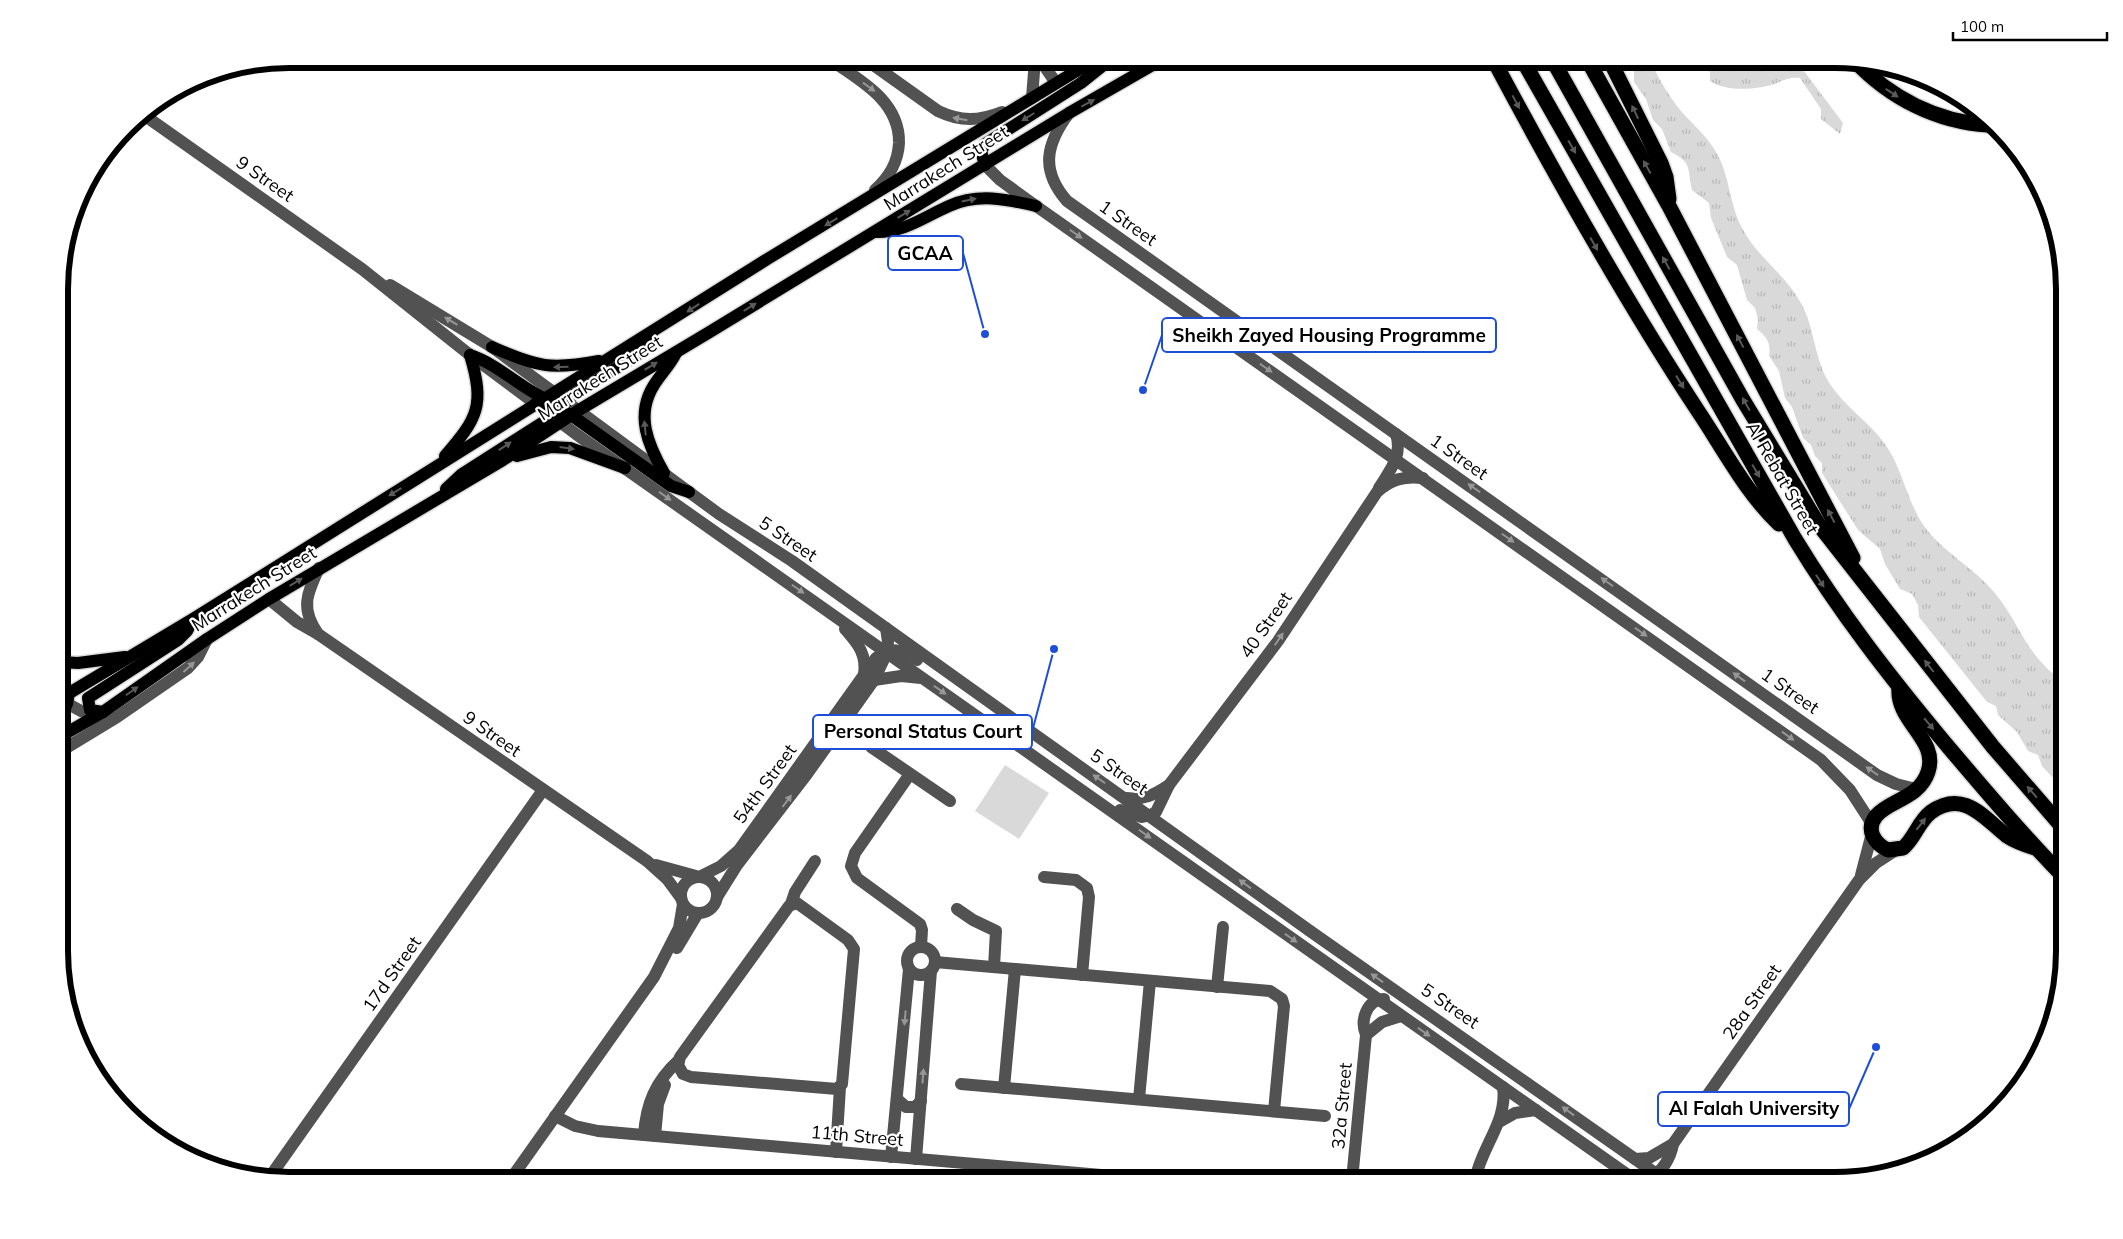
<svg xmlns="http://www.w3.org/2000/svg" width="2123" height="1239" viewBox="0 0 2123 1239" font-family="Mulish,sans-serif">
  <defs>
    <pattern id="grass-tufts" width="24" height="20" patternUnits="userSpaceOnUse" patternTransform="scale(1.25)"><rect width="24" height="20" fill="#d9d9d9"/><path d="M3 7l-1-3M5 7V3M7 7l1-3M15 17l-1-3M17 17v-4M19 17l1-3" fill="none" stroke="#b8b8b8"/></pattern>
  </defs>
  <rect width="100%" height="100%" fill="#fff"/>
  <g fill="url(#grass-tufts)">
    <path d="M1624,59H1650C1658,78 1668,95 1681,111C1693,125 1707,136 1716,152C1730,175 1729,204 1742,228C1757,257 1785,274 1801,303C1814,326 1814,355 1827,379C1842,406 1870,421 1887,447C1904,473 1908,506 1927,530C1946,554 1974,568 1994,592C2022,626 2024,654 2064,682V790L2042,766L2038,755L2028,751L2017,732L1998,715L1996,706L1987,702L1919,617L1918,605L1912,594L1900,589L1885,564L1880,549L1858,530L1822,473V463L1815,456L1811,445L1803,438L1792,407L1785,398L1779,371L1769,356C1771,343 1767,337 1757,329L1758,319L1755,308L1747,300L1737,265L1727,257L1711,218L1709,203L1692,190C1687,169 1693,163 1671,152L1662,129L1653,120L1646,99L1634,82V68Z"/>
    <path d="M1695,59H1717L1720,65L1734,70L1746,59H1795L1843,123L1840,134L1821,119V109L1800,78C1786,76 1779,84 1767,86C1749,90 1725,91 1710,81V72Z"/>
  </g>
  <path fill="#d9d9d9" d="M1005,765L1049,793L1019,839L975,811Z"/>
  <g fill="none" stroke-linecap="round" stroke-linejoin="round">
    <g stroke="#dbdbdb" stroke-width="15">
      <g id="major">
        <path d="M985,165L981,151L985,144L1081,83L1111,59"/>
        <path d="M877,232C905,232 924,217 949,206C978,193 1006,199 1036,206"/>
        <path d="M492,347C537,367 551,370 599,361"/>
        <path d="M470,355C500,365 521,389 550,401"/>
        <path d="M535,404L554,407L571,415L671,486L689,492"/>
        <path d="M560,417L563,406L570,397L637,355L652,337"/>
        <path d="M445,456C478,418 485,405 470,355"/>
        <path d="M517,456L551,447L570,448L625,468"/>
        <path d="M664,473C648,445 635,415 654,385C661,374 670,365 676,353"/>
        <path d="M446,489L462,474L545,421L552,411L555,400"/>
        <path d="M61,662L78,663L125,657"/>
        <path d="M61,698L193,619L769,258L1096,59"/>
        <path d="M103,712L90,710L88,698L178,640L187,631L192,621"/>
        <path d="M61,716L67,704L69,693"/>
        <path d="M61,736L103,712L207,639L269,599L503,460L579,410L708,333L1069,113L1163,59"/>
      </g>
    </g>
    <g stroke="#dbdbdb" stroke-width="18">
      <g id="highway">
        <path d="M1493,59C1557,179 1623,297 1698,411C1723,448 1746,493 1779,524"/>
        <path d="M1522,59L1795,539C1840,613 1890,677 1945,743C1984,789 2022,834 2064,877"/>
        <path d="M1552,59L1743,400L1819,525L1993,747L2064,829"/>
        <path d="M1587,59L1669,206L1853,558"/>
        <path d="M1609,59L1661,163L1666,177L1669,199"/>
        <path d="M1855,61C1890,98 1937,122 1988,125"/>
        <path d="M1914,75L1956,96"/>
        <path d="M1899,688C1896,722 1939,739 1928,772C1919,799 1889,800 1876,816C1865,830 1875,844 1888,850L1903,848C1915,838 1918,822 1931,812C1964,789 1984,818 2007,836C2016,842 2025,845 2035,848"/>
      </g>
    </g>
    <g stroke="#525252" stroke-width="12">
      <path d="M829,59C860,80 900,101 899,143C898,163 889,177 875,190"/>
      <path d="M865,59L938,111C961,122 979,121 1002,112"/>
      <path d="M1045,59V67L1056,83"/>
      <path d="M1032,98L1035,59"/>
      <path d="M141,113L362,269L470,355L576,434L1635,1180"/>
      <path d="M1069,113C1046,144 1040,170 1067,201L1877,775L1896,784L1916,789"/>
      <path d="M985,165L1000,180L1036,206L1821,760L1850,790L1872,824"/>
      <path d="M390,285L492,347L719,514L792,561L1310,931L1665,1180"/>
      <path d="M1379,488C1390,470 1403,456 1396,434"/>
      <path d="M269,599L297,622L318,634L647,861L667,879L681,898"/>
      <path d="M845,629C858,644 867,654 864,675"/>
      <path d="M318,634C300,608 307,594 319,568"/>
      <path d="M61,679L69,693"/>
      <path d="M874,680L901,676L921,678"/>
      <path d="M61,700L81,711L96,716"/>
      <path d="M871,747L950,801"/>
      <path d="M61,751L117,717L188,668L198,657L207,639"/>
      <path d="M910,774L855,853L851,866L857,878L920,924L922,930L921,946"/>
      <path d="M1126,798C1144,800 1154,795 1169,785"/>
      <path d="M1120,810L1142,817L1151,815L1156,812L1169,785L1278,641L1377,492C1391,479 1404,476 1423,478"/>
      <path d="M656,865L696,876"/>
      <path d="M1861,875L1872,833"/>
      <circle cx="699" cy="895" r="18"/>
      <path d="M699,877L721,866L739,850L876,658C891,645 902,650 917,660"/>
      <path d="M1044,877L1076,880L1087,888L1089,897L1082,975"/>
      <path d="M717,897L737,865L807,774L874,680L885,657L888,642L886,628"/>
      <path d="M797,903L848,940L854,949L842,1084L837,1089L691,1077L683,1074L678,1065L680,1057L789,906Z"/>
      <path d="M791,904L795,892L815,861"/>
      <path d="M957,909L973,920L996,931L994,967"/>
      <circle cx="921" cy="961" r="14"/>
      <path d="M677,948L698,913"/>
      <path d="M935,962L1270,991L1282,999L1284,1006L1274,1111"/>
      <path d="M1217,987L1223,927"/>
      <path d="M1366,1035L1382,1022L1401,1016"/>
      <path d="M961,1084L1325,1116"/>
      <path d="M1004,1088L1015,969"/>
      <path d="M897,1099L906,1107H915L921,1101"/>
      <path d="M1139,1099L1150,981"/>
      <path d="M555,1116L575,1126L598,1131L1158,1180"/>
      <path d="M1499,1122L1515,1113L1536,1110"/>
      <path d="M644,1135C646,1104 655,1082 679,1060"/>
      <path d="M655,1136L658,1104L665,1085"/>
      <path d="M836,1152L840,1087"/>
      <path d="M891,1157L909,969"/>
      <path d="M916,1159L931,971"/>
      <path d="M1635,1159L1649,1158L1673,1144L1859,880L1876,863L1896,850"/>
      <path d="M1649,1176C1662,1175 1671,1156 1673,1144"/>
      <path d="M269,1178L543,790"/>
      <path d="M510,1180L654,977L679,928L683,904"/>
      <path d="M1352,1180L1366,1035C1360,1021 1366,1000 1384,999"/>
      <path d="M1475,1180C1481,1147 1508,1121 1503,1087"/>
    </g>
    <use href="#major" stroke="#000" stroke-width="12"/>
    <use href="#highway" stroke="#000" stroke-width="15"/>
  </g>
  <defs><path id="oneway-solid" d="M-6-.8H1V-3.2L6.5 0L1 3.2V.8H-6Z" transform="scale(1.25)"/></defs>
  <g fill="#979797">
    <use href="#oneway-solid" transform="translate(869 87) rotate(36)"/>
    <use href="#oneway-solid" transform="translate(960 119) rotate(-170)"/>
    <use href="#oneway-solid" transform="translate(1076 234) rotate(35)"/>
    <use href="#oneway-solid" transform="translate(451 321) rotate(-149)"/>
    <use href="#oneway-solid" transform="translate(1266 368) rotate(35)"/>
    <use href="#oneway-solid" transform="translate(1474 488) rotate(-145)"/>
    <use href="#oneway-solid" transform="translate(665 496) rotate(35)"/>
    <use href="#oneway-solid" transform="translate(1508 538) rotate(35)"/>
    <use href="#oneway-solid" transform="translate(1607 582) rotate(-145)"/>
    <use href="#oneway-solid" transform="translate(798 589) rotate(35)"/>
    <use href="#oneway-solid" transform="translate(1641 632) rotate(35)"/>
    <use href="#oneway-solid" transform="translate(1279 639) rotate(-56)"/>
    <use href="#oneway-solid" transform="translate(189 667) rotate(-42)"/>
    <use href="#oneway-solid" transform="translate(1739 677) rotate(-144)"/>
    <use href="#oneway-solid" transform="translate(940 690) rotate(35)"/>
    <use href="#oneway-solid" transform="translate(1788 736) rotate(36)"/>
    <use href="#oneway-solid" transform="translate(1872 771) rotate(-145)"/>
    <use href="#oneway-solid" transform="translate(1099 779) rotate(-145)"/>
    <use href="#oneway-solid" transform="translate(787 801) rotate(-53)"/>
    <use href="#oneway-solid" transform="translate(1145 834) rotate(35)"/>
    <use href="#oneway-solid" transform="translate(1245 884) rotate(-144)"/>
    <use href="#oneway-solid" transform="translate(1291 938) rotate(35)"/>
    <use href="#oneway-solid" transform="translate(1377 978) rotate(-145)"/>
    <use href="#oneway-solid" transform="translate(905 1018) rotate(95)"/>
    <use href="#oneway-solid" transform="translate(1424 1032) rotate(35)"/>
    <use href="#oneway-solid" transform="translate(923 1076) rotate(-86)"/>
    <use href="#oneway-solid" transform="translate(1568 1111) rotate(-144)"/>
  </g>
  <g fill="#595959">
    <use href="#oneway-solid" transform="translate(1892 93) rotate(33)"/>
    <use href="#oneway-solid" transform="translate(1516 102) rotate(62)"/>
    <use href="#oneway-solid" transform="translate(1088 103) rotate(-28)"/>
    <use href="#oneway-solid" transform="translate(1635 112) rotate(-115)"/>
    <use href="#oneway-solid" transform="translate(1028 117) rotate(148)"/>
    <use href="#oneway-solid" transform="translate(1572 147) rotate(60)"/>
    <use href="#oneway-solid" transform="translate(1647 167) rotate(-119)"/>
    <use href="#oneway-solid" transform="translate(969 200) rotate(-12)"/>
    <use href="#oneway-solid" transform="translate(904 214) rotate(-31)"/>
    <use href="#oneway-solid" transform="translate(831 222) rotate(149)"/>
    <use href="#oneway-solid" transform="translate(1594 244) rotate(60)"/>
    <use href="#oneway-solid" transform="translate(1666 263) rotate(-119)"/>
    <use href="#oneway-solid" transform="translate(750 307) rotate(-32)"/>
    <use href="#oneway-solid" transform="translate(693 308) rotate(147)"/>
    <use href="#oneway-solid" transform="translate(1740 341) rotate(-118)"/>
    <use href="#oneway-solid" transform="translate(651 366) rotate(-31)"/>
    <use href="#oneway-solid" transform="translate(561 367) rotate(178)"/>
    <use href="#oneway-solid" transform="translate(1680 382) rotate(58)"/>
    <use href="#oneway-solid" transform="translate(1746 404) rotate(-120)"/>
    <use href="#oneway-solid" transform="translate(645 428) rotate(-96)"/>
    <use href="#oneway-solid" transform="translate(505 446) rotate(-33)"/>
    <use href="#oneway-solid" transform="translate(567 448) rotate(8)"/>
    <use href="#oneway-solid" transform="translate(1756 471) rotate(60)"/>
    <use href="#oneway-solid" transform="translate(395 492) rotate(148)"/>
    <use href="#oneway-solid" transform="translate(1831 516) rotate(-118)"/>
    <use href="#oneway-solid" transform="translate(1820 581) rotate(57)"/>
    <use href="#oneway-solid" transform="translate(296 582) rotate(-31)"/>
    <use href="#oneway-solid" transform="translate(1929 666) rotate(-128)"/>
    <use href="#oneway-solid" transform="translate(132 691) rotate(-35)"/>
    <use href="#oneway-solid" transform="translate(1929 724) rotate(50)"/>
    <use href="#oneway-solid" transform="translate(2032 792) rotate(-131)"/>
    <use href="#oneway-solid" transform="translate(1921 824) rotate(-52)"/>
  </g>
  <g text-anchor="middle" stroke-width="4.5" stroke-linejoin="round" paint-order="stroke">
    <g font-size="18" fill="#000" stroke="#fff">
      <text transform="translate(946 168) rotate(-32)" y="6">Marrakech Street</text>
      <text transform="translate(265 179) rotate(35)" y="6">9 Street</text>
      <text transform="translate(1128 223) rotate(35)" y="6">1 Street</text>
      <text transform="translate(600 378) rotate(-32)" y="6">Marrakech Street</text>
      <text transform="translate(1459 457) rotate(35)" y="6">1 Street</text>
      <text transform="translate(1782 478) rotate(60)" y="6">Al Rebat Street</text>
      <text transform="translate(788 539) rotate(34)" y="6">5 Street</text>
      <text transform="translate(254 589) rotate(-32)" y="6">Marrakech Street</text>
      <text transform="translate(1266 625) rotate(-55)" y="6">40 Street</text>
      <text transform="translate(1790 691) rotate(35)" y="6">1 Street</text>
      <text transform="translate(492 734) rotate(35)" y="6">9 Street</text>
      <text transform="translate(1119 772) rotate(35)" y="6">5 Street</text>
      <text transform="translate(765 784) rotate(-54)" y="6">54th Street</text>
      <text transform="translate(392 974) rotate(-55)" y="6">17d Street</text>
      <text transform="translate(1752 1002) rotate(-55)" y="6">28a Street</text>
      <text transform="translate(1450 1006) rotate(34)" y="6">5 Street</text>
      <text transform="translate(1342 1106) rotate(-85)" y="6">32a Street</text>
      <text transform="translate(857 1136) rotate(5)" y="6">11th Street</text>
    </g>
  </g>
  <path d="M0 0H2123V1239H0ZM289 68H1835A221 221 0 0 1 2056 289V951A221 221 0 0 1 1835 1172H289A221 221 0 0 1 68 951V289A221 221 0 0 1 289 68Z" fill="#fff" fill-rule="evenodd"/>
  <path fill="none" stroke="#000" stroke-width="6" d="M289 68H1835A221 221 0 0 1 2056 289V951A221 221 0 0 1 1835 1172H289A221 221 0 0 1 68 951V289A221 221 0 0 1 289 68Z"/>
  <path fill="none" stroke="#1d4ed8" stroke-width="2" d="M985 334L963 253M1143 390L1162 335M1054 649L1032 732M1876 1047L1849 1109"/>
  <g fill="#1d4ed8" stroke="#fff" stroke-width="2">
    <circle cx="985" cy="334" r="5"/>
    <circle cx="1143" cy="390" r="5"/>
    <circle cx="1054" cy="649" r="5"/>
    <circle cx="1876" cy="1047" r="5"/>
  </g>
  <g fill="#fff" stroke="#1d4ed8" stroke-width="2">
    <rect x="888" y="236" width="75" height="34" rx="5"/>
    <rect x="1162" y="318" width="334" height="34" rx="5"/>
    <rect x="813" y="715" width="219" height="34" rx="5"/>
    <rect x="1658" y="1092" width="191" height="34" rx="5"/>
  </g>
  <g font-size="19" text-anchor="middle" font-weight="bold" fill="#000">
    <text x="925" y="260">GCAA</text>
    <text x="1329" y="342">Sheikh Zayed Housing Programme</text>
    <text x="923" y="738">Personal Status Court</text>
    <text x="1754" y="1115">Al Falah University</text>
  </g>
  <path d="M1953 32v8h154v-8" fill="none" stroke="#000000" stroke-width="2.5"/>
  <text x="1960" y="32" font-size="15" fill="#000000" stroke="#ffffff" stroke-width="4" paint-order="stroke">100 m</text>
</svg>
